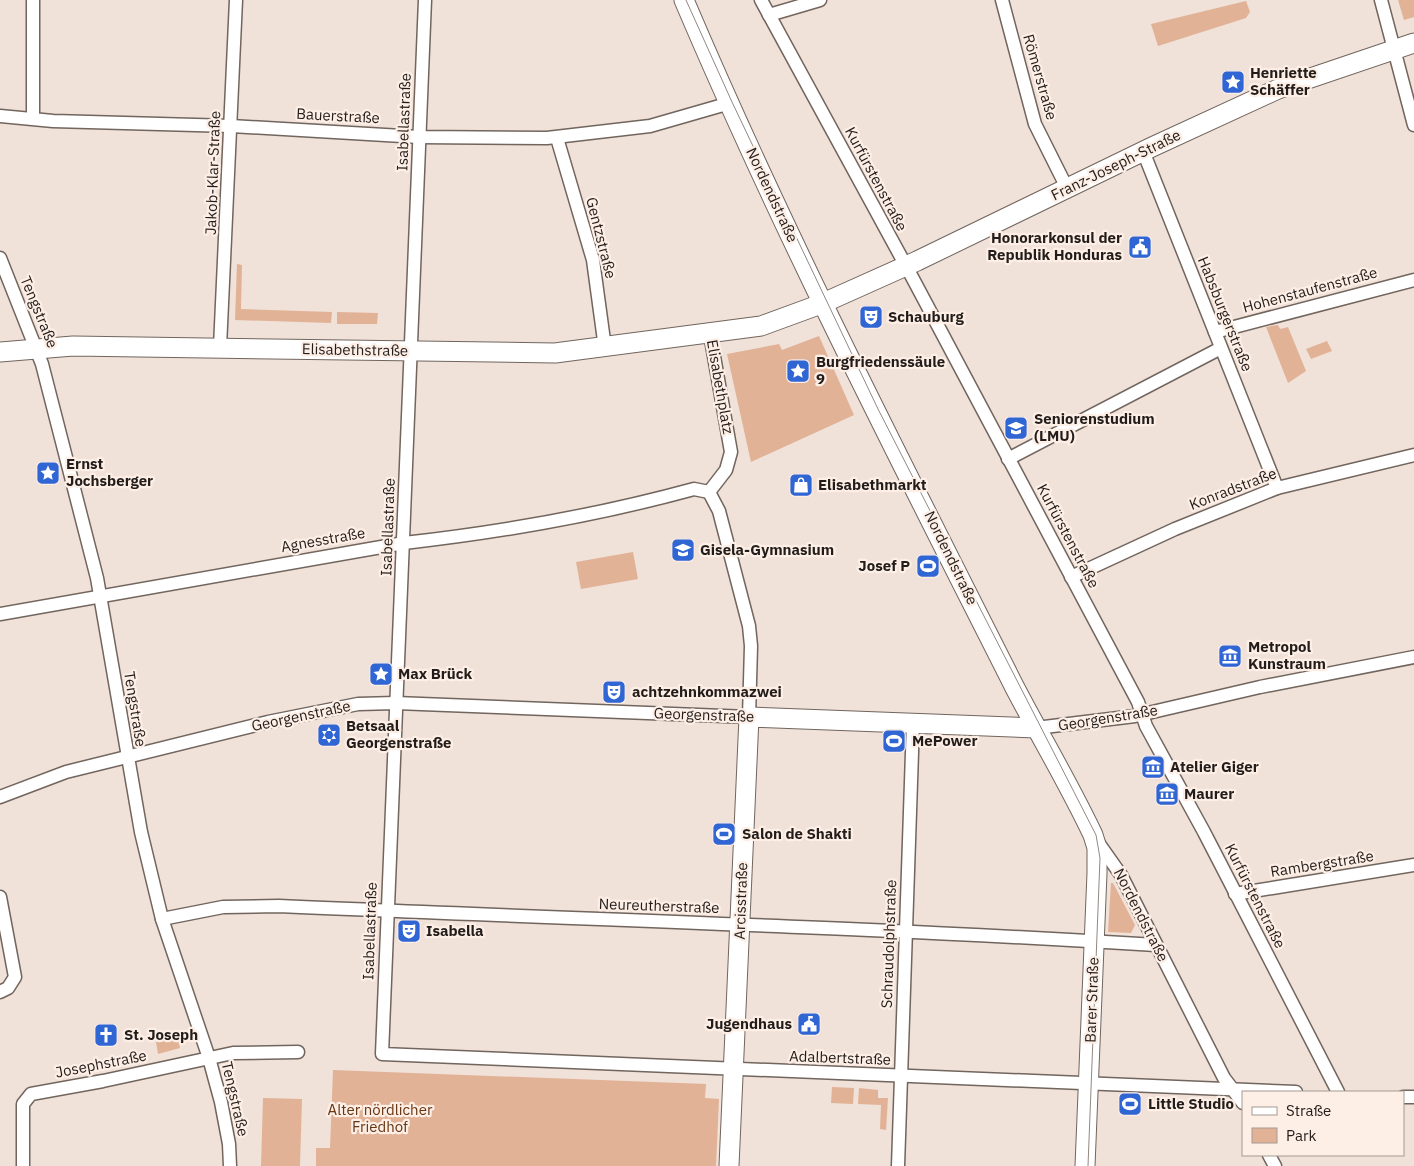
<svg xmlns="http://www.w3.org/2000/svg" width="1414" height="1166" viewBox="0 0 1414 1166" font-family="'IBM Plex Sans',sans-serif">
  <rect width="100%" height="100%" fill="#f0e1d9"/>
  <g fill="#e1b296">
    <path d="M1398,0H1414V17L1404,20Z"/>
    <path d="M1246,1L1250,12L1246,18L1158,46L1151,24Z"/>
    <path d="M237,264L242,265L241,309L332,312L331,323L235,320Z"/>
    <path d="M337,312L378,313L377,324H337Z"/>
    <path d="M1278,325L1280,329L1288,327L1306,371L1288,383L1266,327Z"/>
    <path d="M819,336L854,415L751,462L727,354L779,344L782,350Z"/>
    <path d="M1327,341L1332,351L1311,359L1306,349Z"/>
    <path d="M633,552L638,579L581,589L576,562Z"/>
    <path d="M1111,883H1113L1135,925L1131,933L1108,932Z"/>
    <path d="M177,1030L180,1048L158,1054L156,1042L170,1040Z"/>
    <path d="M333,1070L706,1084L705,1098L719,1099L716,1166H316V1148H330Z"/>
    <path d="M832,1087L854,1088L853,1104L831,1103Z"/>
    <path d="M859,1088L878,1090V1098H888L886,1130L880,1129L881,1105L858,1104Z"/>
    <path d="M263,1098L302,1099L300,1166H261Z"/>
  </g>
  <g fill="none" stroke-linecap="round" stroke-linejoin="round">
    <g stroke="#71655d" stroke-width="15">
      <g id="street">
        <path d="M33,0V118"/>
        <path d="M425,0L382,1054L1296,1092"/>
        <path d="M761,0L912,277L1138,702L1146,726L1204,832L1338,1092"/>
        <path d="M1002,0L1035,124L1067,188"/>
        <path d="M1381,0L1414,125"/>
        <path d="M769,15L820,0"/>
        <path d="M0,116L53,121L231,126L419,137L547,138L650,126L730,103"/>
        <path d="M557,138L593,260L605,348"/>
        <path d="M1143,151L1277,488"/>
        <path d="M0,258L42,364L97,578L141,832L162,919L209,1058L221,1102L229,1144L230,1166"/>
        <path d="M1215,332L1414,280"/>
        <path d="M220,347L236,0"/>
        <path d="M1008,459L1221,348"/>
        <path d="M709,492L726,470L731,452L710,334"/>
        <path d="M1071,577L1175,529L1277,488L1414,455"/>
        <path d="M0,614L404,543C502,532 599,515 694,489L709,492"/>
        <path d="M1036,728L1135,716L1260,687L1414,657"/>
        <path d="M0,797L66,772L268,722L358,704L396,703L749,717L751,646L749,626L719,511L709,492"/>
        <path d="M1097,841L1121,875L1224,1078L1243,1103"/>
        <path d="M1235,894L1414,865"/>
        <path d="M0,897L15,977L8,988L0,992"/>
        <path d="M162,919L223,907L279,906C571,919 864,927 1156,945"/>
        <path d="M1403,1097H1414"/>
        <path d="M1269,1155L1275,1166"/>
        <path d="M23,1166V1104L31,1094L103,1081L233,1053L298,1052"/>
        <path d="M898,1166L913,723"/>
      </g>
    </g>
    <g stroke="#71655d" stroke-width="21">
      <g id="secondary">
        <path d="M684,0C783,233 900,460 1014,686C1040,736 1069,784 1093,835L1097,848V873L1085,1166"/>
        <path d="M0,352L73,346L555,353L761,326L821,304L917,261L1152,147L1278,89L1414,43"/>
        <path d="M729,1166L749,717L1036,728"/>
      </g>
    </g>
    <use href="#street" stroke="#fff" stroke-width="12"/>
    <use href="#secondary" stroke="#fff" stroke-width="19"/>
    <path stroke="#918781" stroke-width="1" d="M686,0L732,102L878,409L1096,835L1100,858L1088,1166"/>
  </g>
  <defs>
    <g id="sight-square" transform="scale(1.25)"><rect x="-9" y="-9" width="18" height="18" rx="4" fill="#3065d4" stroke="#fdeee6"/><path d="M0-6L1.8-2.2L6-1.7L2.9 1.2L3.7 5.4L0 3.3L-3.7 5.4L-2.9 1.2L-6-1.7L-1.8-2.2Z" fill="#fff"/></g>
    <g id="civic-square" transform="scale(1.25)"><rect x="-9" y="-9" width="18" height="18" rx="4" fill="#3065d4" stroke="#fdeee6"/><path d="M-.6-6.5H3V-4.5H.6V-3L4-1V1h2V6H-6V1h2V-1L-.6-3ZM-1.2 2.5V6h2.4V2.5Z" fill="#fff"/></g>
    <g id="theatre-square" transform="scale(1.25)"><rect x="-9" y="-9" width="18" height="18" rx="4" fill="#3065d4" stroke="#fdeee6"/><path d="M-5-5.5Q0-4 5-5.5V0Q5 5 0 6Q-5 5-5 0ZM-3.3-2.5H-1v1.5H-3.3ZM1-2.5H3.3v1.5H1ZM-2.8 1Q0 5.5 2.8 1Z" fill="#fff"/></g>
    <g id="university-square" transform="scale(1.25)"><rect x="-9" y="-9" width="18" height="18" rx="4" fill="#3065d4" stroke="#fdeee6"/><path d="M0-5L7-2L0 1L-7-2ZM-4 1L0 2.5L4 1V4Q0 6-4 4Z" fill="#fff"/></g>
    <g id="shop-square" transform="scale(1.25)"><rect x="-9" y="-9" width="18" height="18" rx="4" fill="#3065d4" stroke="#fdeee6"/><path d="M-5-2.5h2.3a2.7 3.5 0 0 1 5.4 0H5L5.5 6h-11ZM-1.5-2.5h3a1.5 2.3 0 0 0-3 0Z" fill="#fff"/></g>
    <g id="school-square" transform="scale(1.25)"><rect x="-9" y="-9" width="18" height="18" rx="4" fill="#3065d4" stroke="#fdeee6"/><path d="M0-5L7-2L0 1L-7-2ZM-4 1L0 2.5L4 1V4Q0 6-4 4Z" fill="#fff"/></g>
    <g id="stadium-square" transform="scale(1.25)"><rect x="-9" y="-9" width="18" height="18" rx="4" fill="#3065d4" stroke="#fdeee6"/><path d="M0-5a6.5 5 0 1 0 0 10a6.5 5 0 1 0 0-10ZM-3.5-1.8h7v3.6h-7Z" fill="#fff"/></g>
    <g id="museum-square" transform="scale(1.25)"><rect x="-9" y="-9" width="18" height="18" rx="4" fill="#3065d4" stroke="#fdeee6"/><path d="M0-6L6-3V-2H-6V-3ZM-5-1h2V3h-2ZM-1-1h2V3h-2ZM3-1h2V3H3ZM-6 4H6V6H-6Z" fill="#fff"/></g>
    <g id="synagogue-square" transform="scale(1.25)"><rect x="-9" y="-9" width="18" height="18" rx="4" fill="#3065d4" stroke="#fdeee6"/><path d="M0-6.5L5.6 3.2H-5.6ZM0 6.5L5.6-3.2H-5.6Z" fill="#fff"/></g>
    <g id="church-square" transform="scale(1.25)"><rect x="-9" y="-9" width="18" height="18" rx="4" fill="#3065d4" stroke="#fdeee6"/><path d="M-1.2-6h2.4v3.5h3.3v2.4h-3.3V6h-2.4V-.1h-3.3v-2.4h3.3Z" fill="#fff"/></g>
  </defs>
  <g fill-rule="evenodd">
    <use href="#sight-square" x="1233" y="82"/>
    <use href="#civic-square" x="1140" y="247"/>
    <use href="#theatre-square" x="871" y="317"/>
    <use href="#sight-square" x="798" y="371"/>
    <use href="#university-square" x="1016" y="428"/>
    <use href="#sight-square" x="48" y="473"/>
    <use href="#shop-square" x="801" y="485"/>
    <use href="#school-square" x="683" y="550"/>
    <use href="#stadium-square" x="928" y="566"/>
    <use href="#museum-square" x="1230" y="656"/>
    <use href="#sight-square" x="381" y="674"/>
    <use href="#theatre-square" x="614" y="692"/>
    <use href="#synagogue-square" x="329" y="735"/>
    <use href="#stadium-square" x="894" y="741"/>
    <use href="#museum-square" x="1153" y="767"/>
    <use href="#museum-square" x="1167" y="794"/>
    <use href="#stadium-square" x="724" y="834"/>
    <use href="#theatre-square" x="409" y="931"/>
    <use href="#civic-square" x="809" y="1024"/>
    <use href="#church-square" x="106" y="1035"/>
    <use href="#stadium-square" x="1130" y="1104"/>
  </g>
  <g text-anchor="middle" stroke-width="4.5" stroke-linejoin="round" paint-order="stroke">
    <g font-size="15" font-weight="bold" fill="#221d1a" stroke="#fdeee6" text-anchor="start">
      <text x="1250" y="78">Henriette<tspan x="1250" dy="17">Schäffer</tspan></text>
      <text x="1122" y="243" text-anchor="end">Honorarkonsul der<tspan x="1122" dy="17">Republik Honduras</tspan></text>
      <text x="888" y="322">Schauburg</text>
      <text x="816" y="367">Burgfriedenssäule<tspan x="816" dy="17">9</tspan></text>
      <text x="1034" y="424">Seniorenstudium<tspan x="1034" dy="17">(LMU)</tspan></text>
      <text x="66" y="469">Ernst<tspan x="66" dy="17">Jochsberger</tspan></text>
      <text x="818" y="490">Elisabethmarkt</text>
      <text x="700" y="555">Gisela-Gymnasium</text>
      <text x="910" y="571" text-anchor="end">Josef P</text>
      <text x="1248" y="652">Metropol<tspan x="1248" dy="17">Kunstraum</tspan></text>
      <text x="398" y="679">Max Brück</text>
      <text x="632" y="697">achtzehnkommazwei</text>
      <text x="346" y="731">Betsaal<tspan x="346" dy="17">Georgenstraße</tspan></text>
      <text x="912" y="746">MePower</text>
      <text x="1170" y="772">Atelier Giger</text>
      <text x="1184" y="799">Maurer</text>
      <text x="742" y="839">Salon de Shakti</text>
      <text x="426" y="936">Isabella</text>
      <text x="792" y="1029" text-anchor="end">Jugendhaus</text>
      <text x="124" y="1040">St. Joseph</text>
      <text x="1148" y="1109">Little Studio</text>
    </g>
    <g font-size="15" fill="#221d1a" stroke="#fdeee6">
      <text transform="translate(1040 77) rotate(74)" y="5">Römerstraße</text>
      <text transform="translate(338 116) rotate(3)" y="5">Bauerstraße</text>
      <text transform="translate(404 122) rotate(-88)" y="5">Isabellastraße</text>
      <text transform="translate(1116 165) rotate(-26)" y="5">Franz-Joseph-Straße</text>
      <text transform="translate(213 173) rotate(-88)" y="5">Jakob-Klar-Straße</text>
      <text transform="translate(876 179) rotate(62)" y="5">Kurfürstenstraße</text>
      <text transform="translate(772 195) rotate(65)" y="5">Nordendstraße</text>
      <text transform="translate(601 238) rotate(76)" y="5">Gentzstraße</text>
      <text transform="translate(1310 290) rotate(-15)" y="5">Hohenstaufenstraße</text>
      <text transform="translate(39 312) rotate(68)" y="5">Tengstraße</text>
      <text transform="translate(1225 314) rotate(68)" y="5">Habsburgerstraße</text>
      <text transform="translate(355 350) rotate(1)" y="5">Elisabethstraße</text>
      <text transform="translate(720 387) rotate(80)" y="5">Elisabethplatz</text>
      <text transform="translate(1233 489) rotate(-21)" y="5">Konradstraße</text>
      <text transform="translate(388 527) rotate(-88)" y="5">Isabellastraße</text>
      <text transform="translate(1068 536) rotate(62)" y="5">Kurfürstenstraße</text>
      <text transform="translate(323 540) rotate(-10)" y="5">Agnesstraße</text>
      <text transform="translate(951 558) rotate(64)" y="5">Nordendstraße</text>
      <text transform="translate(135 709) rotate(81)" y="5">Tengstraße</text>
      <text transform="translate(704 715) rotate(2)" y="5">Georgenstraße</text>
      <text transform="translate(301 716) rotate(-12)" y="5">Georgenstraße</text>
      <text transform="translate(1108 718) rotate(-9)" y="5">Georgenstraße</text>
      <text transform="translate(1322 864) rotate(-9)" y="5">Rambergstraße</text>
      <text transform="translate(1255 896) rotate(63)" y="5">Kurfürstenstraße</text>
      <text transform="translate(741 901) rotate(-88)" y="5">Arcisstraße</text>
      <text transform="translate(659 906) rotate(2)" y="5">Neureutherstraße</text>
      <text transform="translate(1141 915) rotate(63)" y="5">Nordendstraße</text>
      <text transform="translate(370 931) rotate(-88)" y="5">Isabellastraße</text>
      <text transform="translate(889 944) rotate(-88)" y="5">Schraudolphstraße</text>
      <text transform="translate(1092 1000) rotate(-88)" y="5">Barer Straße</text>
      <text transform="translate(840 1058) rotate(2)" y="5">Adalbertstraße</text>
      <text transform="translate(101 1064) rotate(-11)" y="5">Josephstraße</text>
      <text transform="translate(235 1099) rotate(77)" y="5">Tengstraße</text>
    </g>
    <g font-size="15" fill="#673512" stroke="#fdeee6">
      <text x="380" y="1115">Alter nördlicher<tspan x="380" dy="17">Friedhof</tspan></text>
    </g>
  </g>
  <rect x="1242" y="1091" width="162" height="65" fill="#fdeee6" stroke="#a59a94"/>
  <rect x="1252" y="1107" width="25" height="8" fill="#ffffff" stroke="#a59a94"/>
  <text x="1286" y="1116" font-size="15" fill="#221d1a">Straße</text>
  <rect x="1252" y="1128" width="25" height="15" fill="#e1b296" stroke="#a59a94"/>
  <text x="1286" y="1141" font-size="15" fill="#221d1a">Park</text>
</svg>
